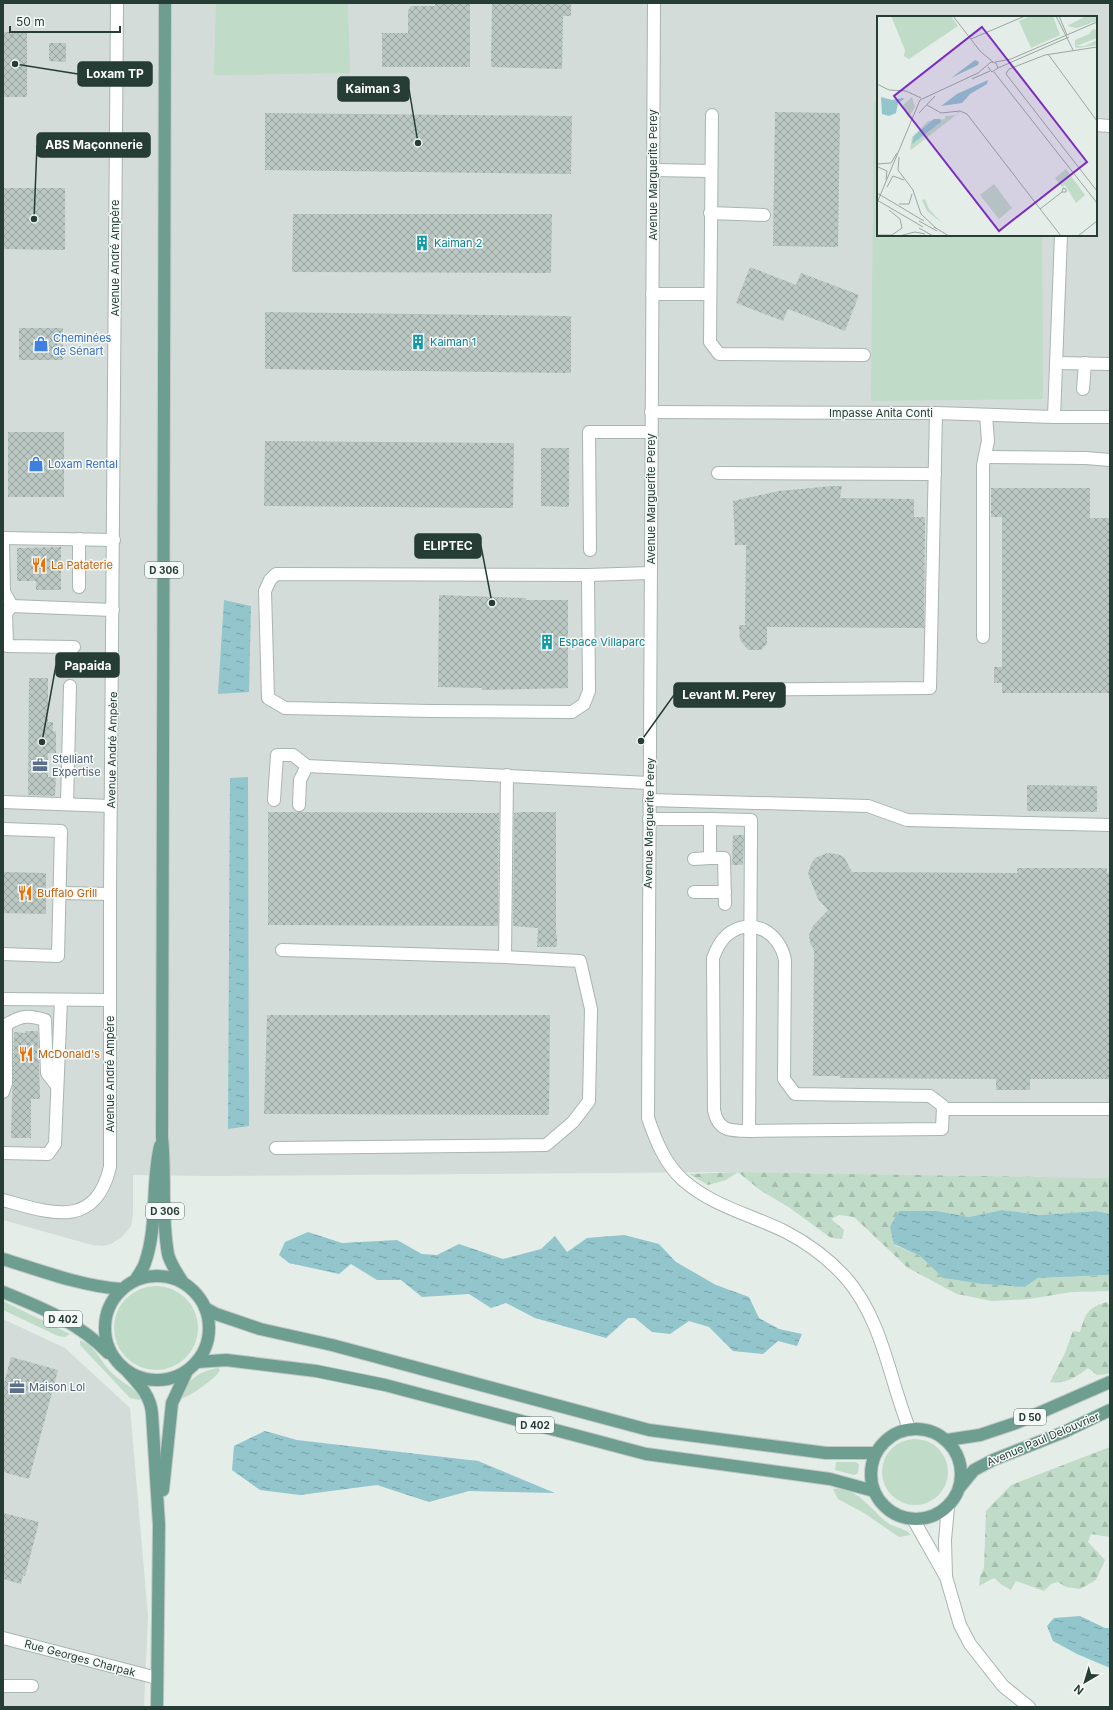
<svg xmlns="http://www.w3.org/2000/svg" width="1113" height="1710" viewBox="0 0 1113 1710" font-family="Inter,sans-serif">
  <defs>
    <pattern id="forest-firs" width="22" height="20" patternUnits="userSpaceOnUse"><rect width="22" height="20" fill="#c0dbc7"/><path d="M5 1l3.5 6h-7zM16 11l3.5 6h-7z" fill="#a5bdac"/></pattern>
    <pattern id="water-ripples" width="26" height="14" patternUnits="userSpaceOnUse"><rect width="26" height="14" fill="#92c5cc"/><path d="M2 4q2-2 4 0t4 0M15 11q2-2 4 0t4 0" fill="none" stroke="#77a1a6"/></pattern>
    <pattern id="building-cross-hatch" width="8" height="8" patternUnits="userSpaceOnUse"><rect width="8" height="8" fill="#bac7c2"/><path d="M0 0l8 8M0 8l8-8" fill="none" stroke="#97a39e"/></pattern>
  </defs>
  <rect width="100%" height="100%" fill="#e5ede9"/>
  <g fill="#d3dcd8" fill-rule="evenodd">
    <path d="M3,3H1110V1178L738,1172L208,1176L133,1175V1215L131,1226L122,1237L111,1244L102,1246L92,1245L3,1220ZM878,17H1096V235H878Z"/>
    <path d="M3,1319L65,1348L130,1408L148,1616L144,1707H3Z"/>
  </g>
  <g fill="#c0dbc7">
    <path d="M216,3H348L350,73L214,75Z"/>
    <path d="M874,101H878V235H1042L1043,399L871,401Z"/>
    <circle cx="156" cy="1328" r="42"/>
    <path d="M3,1301L70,1334L65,1337L58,1336L3,1310Z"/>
    <path d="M80,1340C97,1347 100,1362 113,1374C122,1383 134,1387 142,1398L139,1400L130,1398L80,1345Z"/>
    <path d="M218,1368L220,1370C217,1378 186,1399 178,1400C187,1381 196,1372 218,1368Z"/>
    <circle cx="915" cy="1472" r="33"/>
    <path d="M836,1462H856L859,1465L858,1473L854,1475L835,1470Z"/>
    <path d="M833,1489C858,1486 871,1511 888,1523C895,1528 905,1528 911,1535L899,1537L864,1513L838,1499Z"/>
  </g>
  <g fill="url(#forest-firs)">
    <path d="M738,1172L1110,1178V1214L1096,1211L1040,1215L1002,1210L969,1217L937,1211L894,1245L920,1256L943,1278L982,1284L1025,1287L1038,1278L1110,1275V1291L1072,1292L1029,1299L992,1301L957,1294L908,1268L854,1217L839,1215L831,1219L844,1230L842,1239L831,1238L790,1208L760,1190L738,1172L726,1180L708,1185L689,1174Z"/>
    <path d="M1107,1302L1110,1306V1372L1108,1374L1097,1375L1088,1368C1077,1377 1063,1385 1050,1382L1065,1353L1073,1331L1080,1332C1086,1313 1087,1308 1107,1302Z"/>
    <path d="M1110,1447V1537L1091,1534L1088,1542L1105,1560L1096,1580L1080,1589L1066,1587L1058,1582L1051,1584L1044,1591L1016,1581L1011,1590L1002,1585L994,1578L979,1586L980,1576L984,1568L986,1511L1011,1485Z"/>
  </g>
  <g fill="url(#water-ripples)">
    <path d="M224,600L251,606L249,692L218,694Z"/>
    <path d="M248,777L249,1126L228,1129L230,778Z"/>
    <path d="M1002,1210L1040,1215L1096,1211L1110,1214V1275L1038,1278L1025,1287L982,1284L943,1278L920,1256L894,1244L890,1227L899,1211H937L969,1217Z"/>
    <path d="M308,1232L342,1243L397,1240L422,1254L437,1255L459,1244L503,1259L541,1249L555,1236L567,1252L587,1238L624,1235L659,1244L676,1262L716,1285L749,1297L759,1318L779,1329L802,1334L797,1346L778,1341L763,1354L733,1351L709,1327L689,1321L670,1334L652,1332L635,1318H628L606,1338L535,1318L506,1303L491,1308L469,1294L422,1297L401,1280H377L351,1264L339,1274L289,1263L279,1255L285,1242Z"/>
    <path d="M265,1431L297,1440L478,1461L555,1493L469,1491L429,1502L377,1485L300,1495L260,1490L232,1470L234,1446Z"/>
    <path d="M1080,1616L1105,1628H1110V1668L1077,1654L1053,1641L1047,1626L1054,1618Z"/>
  </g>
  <g fill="url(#building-cross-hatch)">
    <path d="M435,3H470V67H382V33H408V10L411,6H435Z"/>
    <path d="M492,3H571V16H563L562,69L491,67Z"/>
    <rect x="3" y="32" width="24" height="65"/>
    <path d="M49,43H66V62L49,61Z"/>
    <path d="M775,112L840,113L838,247L773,246Z"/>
    <path d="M265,113L572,116L571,174L265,170Z"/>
    <path d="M3,188H65V250L3,249Z"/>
    <path d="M293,214H552L551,273L292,272Z"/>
    <path d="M750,267L796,285L801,273L859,295L845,331L788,309L783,321L736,303Z"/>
    <path d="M265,312L571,316V373L265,369Z"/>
    <rect x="19" y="328" width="44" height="32"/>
    <rect x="8" y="432" width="56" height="65"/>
    <path d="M265,441L514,443L513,508L264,506Z"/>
    <path d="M541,448H569V507L541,506Z"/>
    <path d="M833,486H842L840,498L914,499V517H925L924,628L767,627V644L761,650H748L740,640L739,625H745L746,545H735L733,501L779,491Z"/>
    <path d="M991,488H1090V518H1110V693H1002V683H994V667H1002V517H991Z"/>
    <path d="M61,547V590H36V581H17V548Z"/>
    <path d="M439,595L526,598V600H568V688L482,690V688L438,687Z"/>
    <path d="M29,678H48V722H53V731H56V753H48V777H56L55,796L28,795Z"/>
    <path d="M1027,785L1097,786V812L1027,811Z"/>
    <path d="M268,812L499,813L498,926L268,925Z"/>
    <path d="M522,812H556V935H557V947H537L538,928L513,926L514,813Z"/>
    <path d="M733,835H744L743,865H732Z"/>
    <path d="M827,853L837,854L844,857L852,872L1017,873V868H1107V873H1110V1079H1030V1090H996V1079L840,1078V1076H813L814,950L810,943L809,935L813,926L828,910L818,899L808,874L811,864L815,858Z"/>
    <path d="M3,872L46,873V914L3,913Z"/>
    <path d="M267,1015H550L549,1115L264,1114Z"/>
    <path d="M25,1031H38L40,1099H31V1138H11L14,1032L25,1033Z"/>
    <path d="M11,1357L58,1370L29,1479L3,1472V1387Z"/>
    <path d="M3,1513L39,1522L25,1576L23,1575L21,1584L3,1579Z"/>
  </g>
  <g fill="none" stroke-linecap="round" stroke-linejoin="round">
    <g stroke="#a8b5b0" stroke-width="14">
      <g id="minor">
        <path d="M654,3L648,1118C656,1141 665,1164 683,1180C712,1206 752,1215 786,1232C809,1244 829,1259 846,1278C883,1321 889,1378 909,1428"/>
        <path d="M712,115L710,342L719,354L864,355"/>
        <path d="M1096,125L1110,126"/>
        <path d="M653,170L710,171"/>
        <path d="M710,213L764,215"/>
        <path d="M652,294H710"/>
        <path d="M1056,363L1110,364"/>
        <path d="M1083,389L1085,363"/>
        <path d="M651,412L936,413L1054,417H1110"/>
        <path d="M1054,417L1061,235"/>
        <path d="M985,457L1086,458L1110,460"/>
        <path d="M718,473L935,474"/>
        <path d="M3,538L114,540"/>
        <path d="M3,545L4,592L12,606L113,610"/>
        <path d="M590,550L589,432H651"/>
        <path d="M588,575L589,691L584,704L572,712L430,711L285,708L268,698L265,591L270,580L276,574L588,575L650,573"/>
        <path d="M79,587V539"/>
        <path d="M12,606L6,613L7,646L74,647"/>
        <path d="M983,637V465L988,441L986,415"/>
        <path d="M719,690L930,688L936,413"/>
        <path d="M274,800L277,755H293L307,766L649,783"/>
        <path d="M649,800L868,806L907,820L1110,825"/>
        <path d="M3,802L111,806"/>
        <path d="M67,804L70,686"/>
        <path d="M299,805L300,780L307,766"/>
        <path d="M649,819H710V858H724L725,904"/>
        <path d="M710,819L751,820V832C751,931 750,1031 749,1131L942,1129L943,1106L930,1096L795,1094L784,1079L785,960C780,933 752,915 727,935C720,941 716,950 713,958L714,1110C718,1131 730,1131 749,1131"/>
        <path d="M3,829L61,831L58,956L3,954"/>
        <path d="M694,859L710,858"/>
        <path d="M694,892H725"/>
        <path d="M61,893L110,894"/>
        <path d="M505,957L507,775"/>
        <path d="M3,999L110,1000"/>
        <path d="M3,1092L6,1083V1025C21,1015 29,1015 45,1020L47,1073L57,1086"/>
        <path d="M943,1109H1110"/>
        <path d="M276,1148L546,1145L573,1122L589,1101L591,1009L580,961L505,957L282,950"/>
        <path d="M3,1153L48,1154L55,1144L61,1000"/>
        <path d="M3,1200C50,1213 95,1230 110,1167V894L117,3"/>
        <path d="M913,1519L946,1577L960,1625L970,1644L1003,1686L1029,1707"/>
        <path d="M946,1576L945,1540L948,1507"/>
        <path d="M3,1638L157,1678"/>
        <path d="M3,1686H32"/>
      </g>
    </g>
    <g stroke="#c2c9c7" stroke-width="14">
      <g id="major">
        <path d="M165,3L162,1137C166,1176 161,1215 168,1254C170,1263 177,1273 182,1281"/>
        <path d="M3,1259C42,1271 81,1286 121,1289"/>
        <circle cx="157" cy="1328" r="52"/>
        <path d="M136,1279C139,1274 143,1269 145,1263C158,1226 151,1184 160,1146"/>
        <path d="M3,1292C40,1307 80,1323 108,1353"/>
        <path d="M205,1308L216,1314L260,1329L332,1345L649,1430L826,1453H875"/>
        <path d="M197,1362L226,1360L316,1371L385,1385L646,1454L830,1479L874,1491"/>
        <path d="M127,1371C139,1384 151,1396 152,1414L159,1525L157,1707"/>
        <circle cx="916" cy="1474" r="45"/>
        <path d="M947,1440L980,1435L1016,1423L1110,1382"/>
        <path d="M960,1487L974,1470L993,1460L1064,1432L1110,1410"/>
        <path d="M163,1490L172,1403L187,1371"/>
      </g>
    </g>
    <use href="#minor" stroke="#fff" stroke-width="12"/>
    <use href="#major" stroke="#6e9e90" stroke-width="12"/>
  </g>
  <defs>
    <g id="building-bare" transform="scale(1.2)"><path d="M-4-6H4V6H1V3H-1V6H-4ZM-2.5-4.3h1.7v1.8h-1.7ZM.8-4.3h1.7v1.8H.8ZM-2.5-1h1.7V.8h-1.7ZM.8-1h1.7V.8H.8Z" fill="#0f9aa8" stroke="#f5f9f7" stroke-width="2.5" paint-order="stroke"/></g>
    <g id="shop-bare" transform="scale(1.2)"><path d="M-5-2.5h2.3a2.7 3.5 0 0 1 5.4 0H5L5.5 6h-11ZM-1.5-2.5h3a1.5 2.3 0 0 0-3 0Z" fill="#3f7fe0" stroke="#f5f9f7" stroke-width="2.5" paint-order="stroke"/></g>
    <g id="restaurant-bare" transform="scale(1.2)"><path d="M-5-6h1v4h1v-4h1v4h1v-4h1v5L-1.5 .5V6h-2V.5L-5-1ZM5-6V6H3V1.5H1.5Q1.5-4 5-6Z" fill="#e8710a" stroke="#f5f9f7" stroke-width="2.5" paint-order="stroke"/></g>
    <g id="office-bare" transform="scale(1.2)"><path d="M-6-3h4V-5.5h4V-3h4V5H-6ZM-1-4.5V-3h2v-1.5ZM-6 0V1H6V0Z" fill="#5c6f8a" stroke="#f5f9f7" stroke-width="2.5" paint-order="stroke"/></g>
  </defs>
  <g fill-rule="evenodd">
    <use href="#building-bare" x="422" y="243"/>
    <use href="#building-bare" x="418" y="342"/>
    <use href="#shop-bare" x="41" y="344"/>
    <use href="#shop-bare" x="36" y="464"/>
    <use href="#restaurant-bare" x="39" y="565"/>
    <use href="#building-bare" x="547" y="642"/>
    <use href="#office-bare" x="40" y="765"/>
    <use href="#restaurant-bare" x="25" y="893"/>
    <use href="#restaurant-bare" x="26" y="1054"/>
    <use href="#office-bare" x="17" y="1387"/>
  </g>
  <g text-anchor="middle" stroke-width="3" stroke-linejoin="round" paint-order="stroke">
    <g fill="#f5f9f7" stroke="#647570" stroke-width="1">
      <rect x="145" y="562" width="38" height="16" rx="3"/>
      <rect x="146" y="1203" width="38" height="16" rx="3"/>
      <rect x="44" y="1311" width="38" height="16" rx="3"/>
      <rect x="1014" y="1409" width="32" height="16" rx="3"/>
      <rect x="516" y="1417" width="38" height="16" rx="3"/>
    </g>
    <g font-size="10" font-weight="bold" fill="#263d36">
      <text x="164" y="574">D 306</text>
      <text x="165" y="1215">D 306</text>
      <text x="63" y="1323">D 402</text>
      <text x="1030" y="1421">D 50</text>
      <text x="535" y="1429">D 402</text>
    </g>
    <g font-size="11" fill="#263d36" stroke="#f5f9f7">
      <text transform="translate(653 175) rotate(-90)" y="4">Avenue Marguerite Perey</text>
      <text transform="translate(115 258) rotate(-90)" y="4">Avenue André Ampère</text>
      <text x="881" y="417">Impasse Anita Conti</text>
      <text transform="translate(651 499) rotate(-90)" y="4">Avenue Marguerite Perey</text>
      <text transform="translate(112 750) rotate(-89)" y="4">Avenue André Ampère</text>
      <text transform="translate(649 823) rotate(-89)" y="4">Avenue Marguerite Perey</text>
      <text transform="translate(110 1074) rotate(-90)" y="4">Avenue André Ampère</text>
      <text transform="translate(1043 1439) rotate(-23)" y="4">Avenue Paul Delouvrier</text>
      <text transform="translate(80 1658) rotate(15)" y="4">Rue Georges Charpak</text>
    </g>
    <g font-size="11" fill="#0d838f" stroke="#f5f9f7" text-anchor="start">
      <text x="434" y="247">Kaiman 2</text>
      <text x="430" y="346">Kaiman 1</text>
      <text x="559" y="646">Espace Villaparc</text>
    </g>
    <g font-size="11" fill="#366cbe" stroke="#f5f9f7" text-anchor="start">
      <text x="53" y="342">Cheminées<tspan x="53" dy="13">de Sénart</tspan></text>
      <text x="48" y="468">Loxam Rental</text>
    </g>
    <g font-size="11" fill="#c56008" stroke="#f5f9f7" text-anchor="start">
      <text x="51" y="569">La Pataterie</text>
      <text x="37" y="897">Buffalo Grill</text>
      <text x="38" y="1058">McDonald's</text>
    </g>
    <g font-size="11" fill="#4e5e75" stroke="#f5f9f7" text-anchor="start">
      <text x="52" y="763">Stelliant<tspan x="52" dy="13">Expertise</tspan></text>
      <text x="29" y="1391">Maison Lol</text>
    </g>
  </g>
  <g transform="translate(877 16)">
    <rect width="220" height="220" fill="#e5ede9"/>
    <path d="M14,0H74L81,10L32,43L27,40L28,34ZM153,0H176L183,19L154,32L142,5ZM189,153L208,179L199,187L188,169L185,171L178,162ZM117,168L135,192L122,203L103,179Z" fill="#c0dbc7"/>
    <path d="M17,0H29L33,6L39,3L36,0H71L78,9L33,40ZM209,0H220V5L200,12L190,10ZM216,13L220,14V22L199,30H208L220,24V29L200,32L198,31V24L212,18ZM35,81L38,91L31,102L26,89ZM81,96H83L79,99L34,134L33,133L35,121L51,105L68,103V100L79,99ZM57,103H63L61,108L39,124L41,118ZM48,183L52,193L65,207L50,195L45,184Z" fill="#c0dbc7" fill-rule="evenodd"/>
    <path d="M98,44L102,46L101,49L74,62ZM111,64L110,68L93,78L85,87L64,90L80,78ZM4,81L15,84L26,82L27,83L21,87L19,97L12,100L5,98ZM57,103H63L64,106L35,128L37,120Z" fill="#92c5cc"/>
    <path fill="none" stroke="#99a7a1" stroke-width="1" d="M76,0L103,35L116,46M179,0L196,34M182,0L190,19M94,23L148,0M220,31L168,39L132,53L129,58L220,175M171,38L220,105M118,46L134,43L220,6M121,52L192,21M117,56L220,187M95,63L113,55M0,68L12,74L29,75L44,82M50,89L64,97L83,95L90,98L184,220M42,97L58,80M22,141L21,154L36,174L44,198L60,213M0,148L14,147L20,137M1,151L10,155L9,164M10,171L16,160L27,164M0,177L47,205M0,184L46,211M0,187L43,84L101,57L114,46L119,47L121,52L115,56L111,51M22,188H32L35,178M163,193L185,176L186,172L189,173V176H185M42,205L60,215M57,211L72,220M42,212L56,220M0,219H15L25,212L23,203L12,194M22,220L38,216L48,218M201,220L220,205"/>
    <path fill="#7b2cbf" fill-opacity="0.15" stroke="#7b2cbf" stroke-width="2" d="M105,11L210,146L122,215L17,80Z"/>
    <rect width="220" height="220" fill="none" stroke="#263d36" stroke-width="2"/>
  </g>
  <path fill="none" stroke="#263d36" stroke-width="1.5" d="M15 64L78 74M418 143L409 89M34 219L37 145M492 603L481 546M42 742L56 665M641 741L674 695"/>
  <g fill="#263d36" stroke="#f5f9f7" stroke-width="1.5">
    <circle cx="15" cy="64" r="4"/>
    <circle cx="418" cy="143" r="4"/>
    <circle cx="34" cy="219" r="4"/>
    <circle cx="492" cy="603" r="4"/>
    <circle cx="42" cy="742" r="4"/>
    <circle cx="641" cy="741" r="4"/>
  </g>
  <g fill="#263d36" stroke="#263d36" stroke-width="1.5">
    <rect x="78" y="62" width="74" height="24" rx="4"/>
    <rect x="338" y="77" width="71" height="24" rx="4"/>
    <rect x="37" y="133" width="113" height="24" rx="4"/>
    <rect x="415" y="534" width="66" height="24" rx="4"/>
    <rect x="56" y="653" width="63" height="24" rx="4"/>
    <rect x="674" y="683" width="111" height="24" rx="4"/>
  </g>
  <g font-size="12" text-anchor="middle" font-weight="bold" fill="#fff">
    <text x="115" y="78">Loxam TP</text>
    <text x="373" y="93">Kaiman 3</text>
    <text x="94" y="149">ABS Maçonnerie</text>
    <text x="448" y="550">ELIPTEC</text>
    <text x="88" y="670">Papaida</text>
    <text x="729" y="699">Levant M. Perey</text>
  </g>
  <rect width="1113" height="1710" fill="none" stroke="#263d36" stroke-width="8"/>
  <g transform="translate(1085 1682) rotate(218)" stroke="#f5f9f7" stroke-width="3" paint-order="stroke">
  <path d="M0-3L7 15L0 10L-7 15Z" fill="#263d36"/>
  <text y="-6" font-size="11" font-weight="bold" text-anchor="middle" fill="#263d36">N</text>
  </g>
  <path d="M10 26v6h110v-6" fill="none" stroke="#263d36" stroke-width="2"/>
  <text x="16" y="26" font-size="12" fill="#263d36" stroke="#f5f9f7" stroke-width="3" paint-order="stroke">50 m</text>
</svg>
